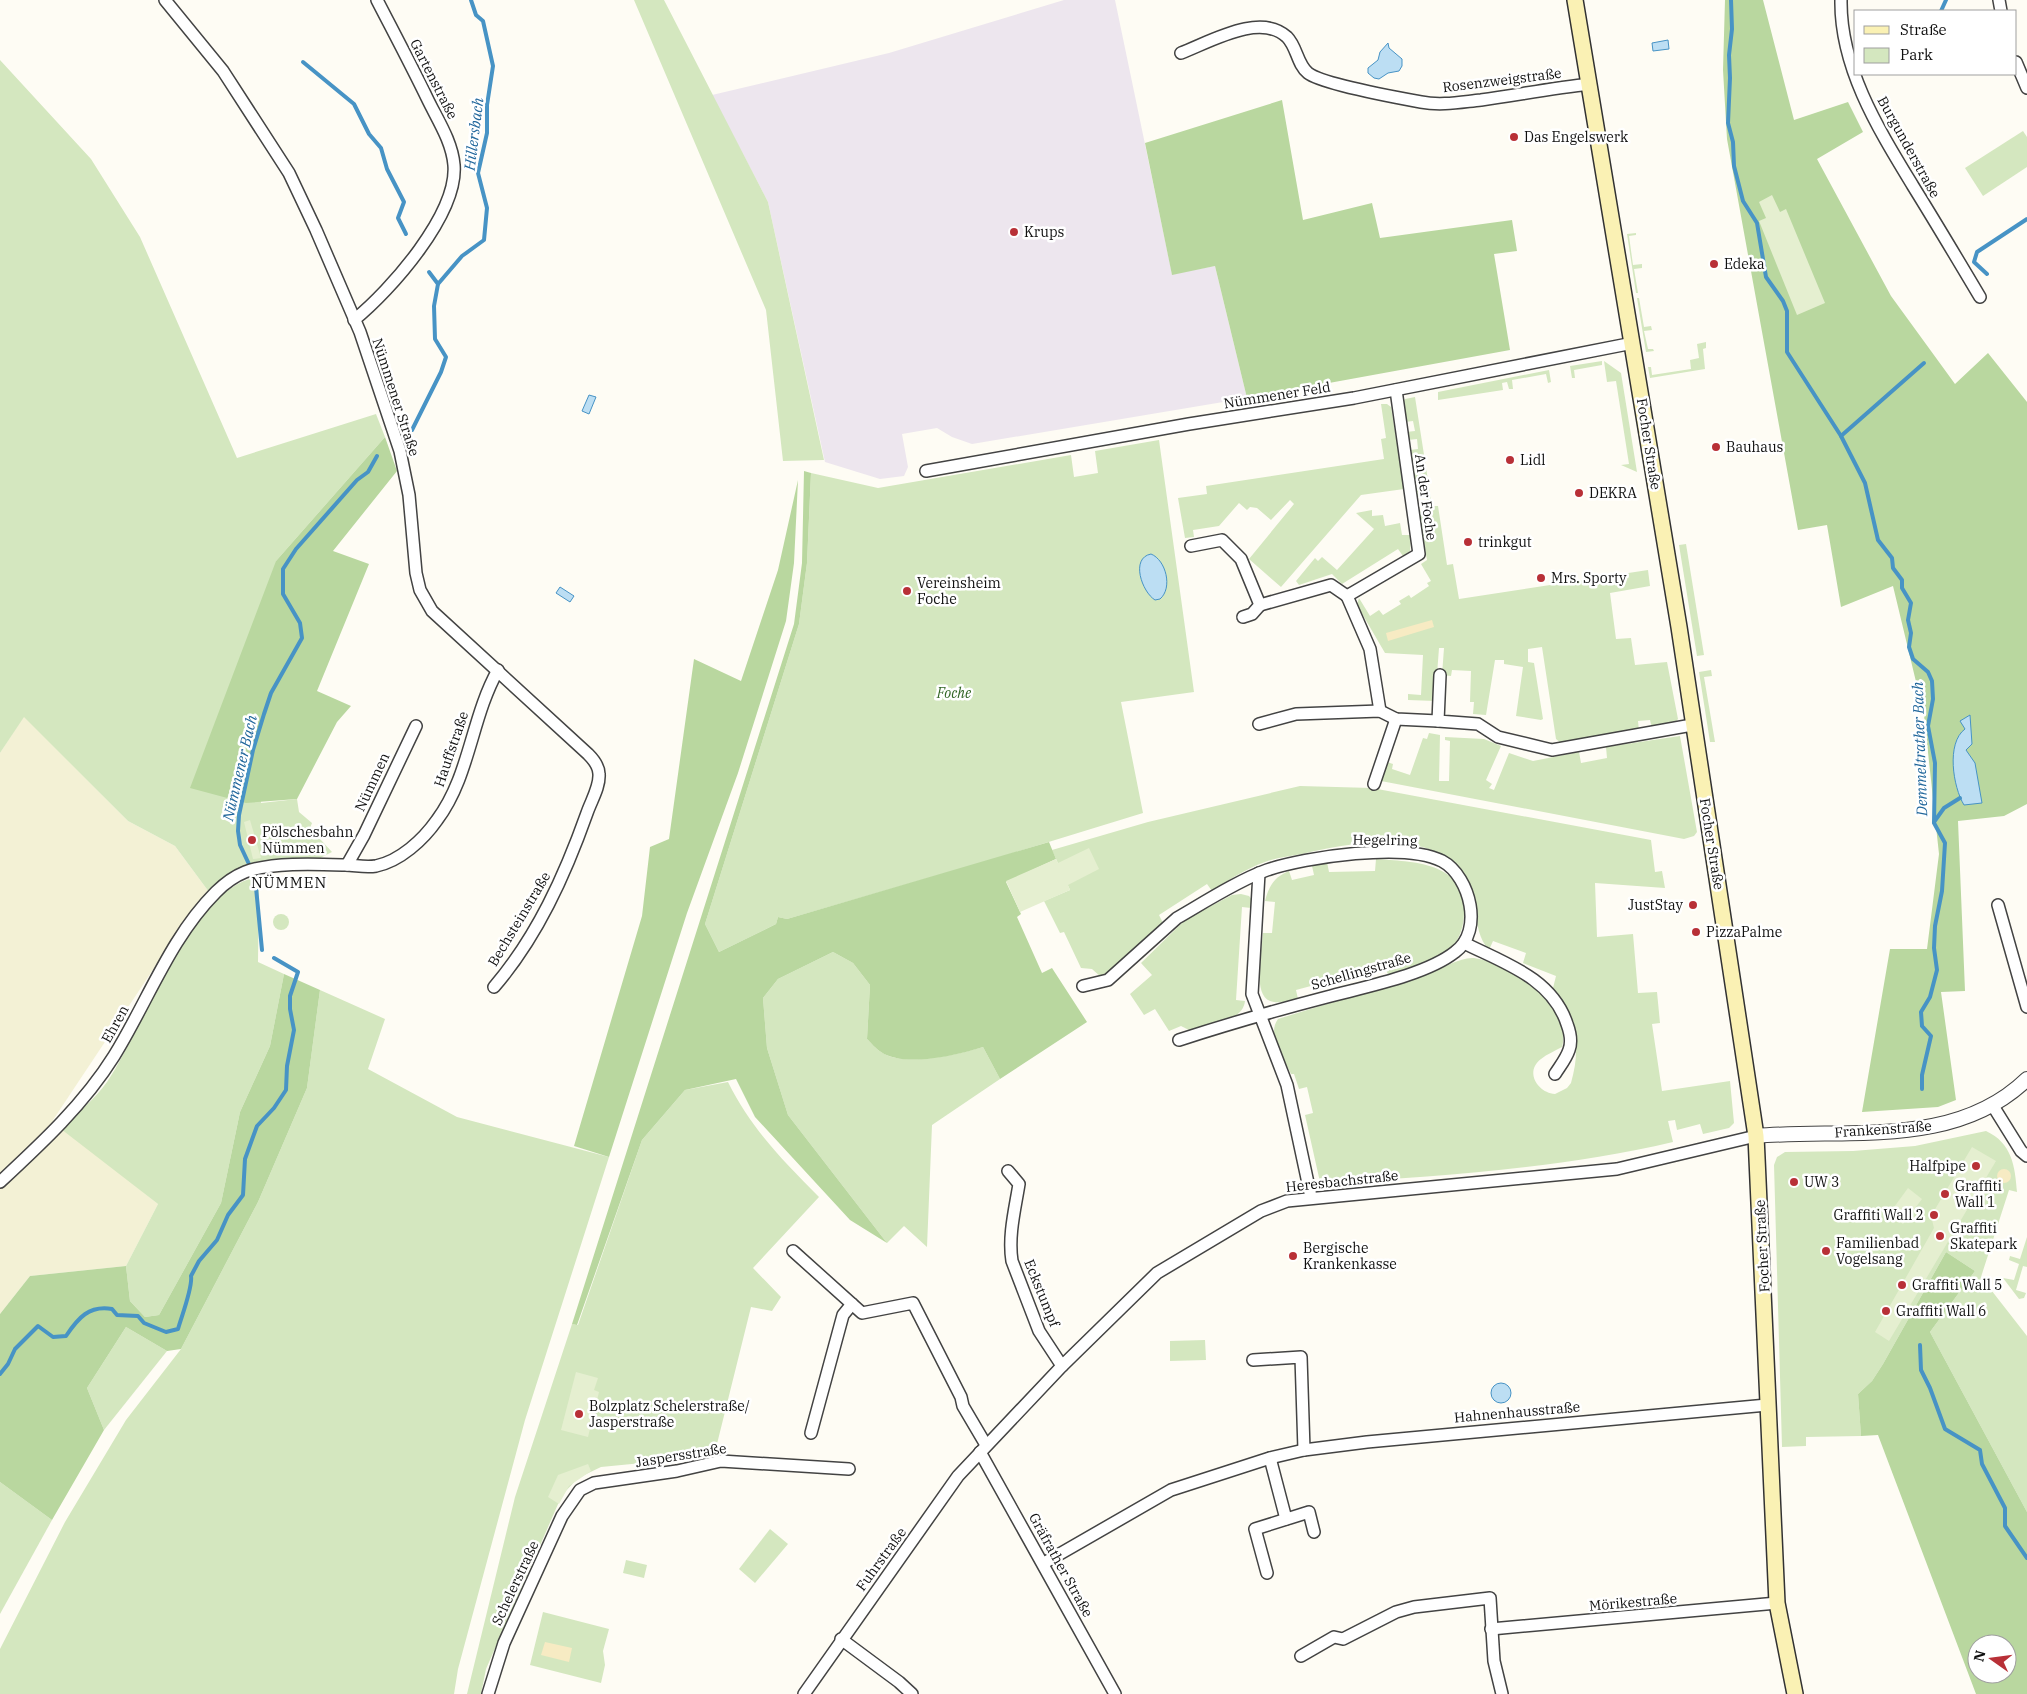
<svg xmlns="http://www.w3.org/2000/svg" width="2027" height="1694" viewBox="0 0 2027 1694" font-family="'IBM Plex Serif',serif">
  <rect width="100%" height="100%" fill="#fefcf4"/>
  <path fill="#ede6ee" d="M1064,0H1115L1172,274L1215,266L1247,398L972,444L952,437L937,428L902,434L908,467L904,476L880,479L825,462L768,202L712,95L889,53Z"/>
  <path fill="#f3f1d5" d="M24,716L128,821L175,846L209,892L182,926L53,1120L158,1204L126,1266L30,1276L0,1314V753Z"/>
  <g fill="#d4e7bf">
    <path d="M634,0H664L768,202L824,460L783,461L766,310Z"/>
    <path d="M0,60L91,159L140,237L237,458L376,414L385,437L276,561L261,803L297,799L299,812L312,823L310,828L332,852L318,859L276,862L209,892L175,846L128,821L24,717L0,753Z"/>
    <path d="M2023,131L2027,137V167L1983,196L1965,168Z"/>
    <path d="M1636,233V235L1629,236L1633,265L1642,264V268L1634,269L1638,293H1636L1627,234Z"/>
    <path d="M1637,298H1639L1644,327L1651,326L1652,330L1644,331L1648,349H1653L1654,351L1646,352Z"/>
    <path d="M1706,342V348L1703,349L1705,369L1650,378L1648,367H1651L1652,375L1691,369L1690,360L1699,358L1697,344Z"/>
    <path d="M1602,361V365L1574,370L1575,378H1572L1570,366Z"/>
    <path d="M1604,361L1621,373L1637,472L1621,465L1629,464L1616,381L1607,382Z"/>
    <path d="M1549,370L1551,382L1548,383L1546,374L1512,380L1513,389H1509L1507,382L1502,383L1503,390L1438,400V392Z"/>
    <path d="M1415,397L1432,506H1438L1447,565L1453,564L1459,599L1648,570L1650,586L1610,593L1616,639L1631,638L1635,665L1667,662L1678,719L1674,724L1652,729L1650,720L1638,721L1639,731L1561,743L1556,739L1542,647L1528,649V662L1534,663L1543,719L1541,720L1516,716L1523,667L1504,664V660H1495L1486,715L1473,714L1474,702H1470L1471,671L1452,670L1451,676L1442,675L1444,648H1439L1435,701L1408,700V694L1421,695L1423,655L1385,653L1357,605L1359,598L1370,616L1379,610L1383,615L1401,604L1399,601L1409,595L1411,598L1429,586L1427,583L1431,581L1421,564L1427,560L1419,512L1429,510L1426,496L1417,497L1415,488L1425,487L1423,478L1414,479L1412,469L1421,468L1420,459L1411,460L1410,450L1418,449L1417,439L1408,440L1406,432L1415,431L1413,421L1405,422L1402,405L1405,399Z"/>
    <path d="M1381,404H1387L1391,407L1404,489L1361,495L1281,587L1249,559L1294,504L1290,500L1271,520L1257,508L1250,507L1247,510L1239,503L1219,526L1193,530L1194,537L1185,538L1178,498L1207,494L1206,486L1384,459L1381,439L1386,438Z"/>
    <path d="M1159,440L1194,692L1121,702L1143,813L987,861L787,919L778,917L776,924L719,952L705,924L799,624L807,563L811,473L878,488L1071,455L1074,477L1098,473L1095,451Z"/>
    <path d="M1372,510V516L1383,515L1385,526L1400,523L1402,535H1411L1410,551L1403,556L1398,549L1342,584L1332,574L1299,585L1296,581L1315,558L1318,561L1322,557L1337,570L1374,529L1356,513Z"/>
    <path d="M1686,544L1704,655L1697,656L1679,545Z"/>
    <path d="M1711,670L1712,676L1704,677L1715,742H1710L1699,672Z"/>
    <path d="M1429,733L1440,735L1439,781H1449L1450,741L1445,740V737L1484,739L1501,746L1486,780L1492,784L1489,788L1494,790L1509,753L1533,761L1579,752L1581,763L1607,758L1606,747L1680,736L1697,832L1694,836L1684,839L1381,781L1387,762L1393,764L1392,769L1410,775L1423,738L1427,739Z"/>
    <path d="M1300,786L1372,788L1651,840L1655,872L1662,871L1665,888L1595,883L1597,937L1633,934L1638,993L1657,992L1660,1023L1652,1024L1662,1091L1730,1081L1734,1123L1729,1128L1703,1134L1700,1124L1677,1130L1675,1120L1668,1121L1673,1142C1560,1169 1443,1175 1328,1184L1320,1182L1305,1115L1313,1113L1307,1087L1299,1089L1294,1074H1291C1284,1058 1266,1035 1278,1019C1329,1003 1380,989 1431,972C1444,968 1460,957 1474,958C1498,961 1525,980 1543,996C1556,1008 1567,1029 1562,1047C1555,1051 1547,1054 1541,1059C1524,1072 1538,1093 1555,1094L1567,1088L1571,1083C1582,1044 1575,1020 1553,988L1556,976L1523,963L1526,953L1493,941L1489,950C1469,928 1482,894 1463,872C1425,828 1351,843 1302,854C1290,856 1276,858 1265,862C1247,868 1227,881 1212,891L1207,884L1159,915L1163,923L1106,975L1101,977L1092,969L1081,968L1064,932L1060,933L1044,901L1070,890L1052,850L1148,822Z"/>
    <path d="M1376,859C1413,862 1466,861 1464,913C1464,925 1460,939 1451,948C1436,963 1407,968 1388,975L1385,966L1296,990L1298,999C1289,1001 1278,1004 1270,1001C1252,994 1262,949 1263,933H1272L1275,902L1265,901C1269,886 1274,877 1289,871L1292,880L1314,875L1312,866L1327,862L1329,872L1375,871Z"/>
    <path d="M259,877L258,962L284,974L270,1046L240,1112L221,1203L159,1315L145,1317L130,1301L126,1266L158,1204L61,1129C76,1114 95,1099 107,1082C142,1031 192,884 259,877Z"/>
    <path d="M1241,894L1249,896L1252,900L1251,908L1242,907L1236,1000L1245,1001C1243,1022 1208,1026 1191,1031L1181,1026L1169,1031L1155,1009L1144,1015L1130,994L1152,975L1141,963L1186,919L1232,895Z"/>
    <circle cx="281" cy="922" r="8"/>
    <path d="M833,952L853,963L870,985L867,1039C871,1043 876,1049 881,1052C904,1068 959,1054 983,1047L1000,1079L932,1125L927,1247L904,1226L887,1243L788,1115L767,1048L763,998L778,979Z"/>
    <path d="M320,990L385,1019L368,1069L457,1117L609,1157L525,1420L458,1669L454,1694H0V1649L65,1522L126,1420L181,1349L258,1202L307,1088Z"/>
    <path d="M728,1082C752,1130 782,1159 819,1197L753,1268L781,1297L772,1311L751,1307L714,1456L601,1467L578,1478L562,1495L486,1669L481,1694H467L515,1497L572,1324L578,1325L642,1140L685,1090Z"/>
    <path d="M1986,1131C2012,1143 2015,1166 2017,1192L2009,1190L1981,1277L2027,1336V1512L1930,1332L1975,1271L1946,1252L1883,1364L1872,1381L1858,1394L1861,1436L1806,1437V1446L1782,1447L1774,1165L1777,1157L1785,1152L1853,1151L1915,1146Z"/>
    <path d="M2027,1237V1267L2023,1266L2016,1290L2026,1293L2024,1298L2019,1299L2003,1278L2014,1280L2019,1264L2009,1260L2010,1256L2020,1259Z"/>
    <path d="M126,1327L167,1351L104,1430L87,1388Z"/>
    <path d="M1205,1340L1206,1360L1170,1361V1341Z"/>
    <path d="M0,1482L52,1520L0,1614Z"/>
    <path d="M770,1529L788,1544L755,1583L739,1569Z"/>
    <path d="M626,1560L647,1565L644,1578L623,1573Z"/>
    <path d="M543,1612L609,1629L603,1651L605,1665L601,1683L530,1665Z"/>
  </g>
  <g fill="#b9d79f" fill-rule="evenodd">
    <path d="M1725,0H1763L1794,120L1848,102L1863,132L1817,159L1891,296L1955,384L1988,353L2027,402V804L2004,816L1958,821L1965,991L1941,992L1956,1100L1938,1107L1862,1112L1890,949H1927L1939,854L1924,715L1893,586L1841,607L1827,525L1798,530L1727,139L1723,70Z"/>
    <path d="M1282,100L1303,220L1372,203L1380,238L1512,220L1517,251L1494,254L1510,350L1247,398L1215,266L1172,275L1145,143Z"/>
    <path d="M385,437L397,471L333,551L369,564L317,691L351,706L337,722L297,799L246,803L190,788L276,561Z"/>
    <path d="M804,471L811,473L807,563L799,624L705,924L719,952L776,924L778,917L787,919L1049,842L1056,859L1006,882L1021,914L1017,917L1042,973L1052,968L1087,1022L1000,1079L983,1047C958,1055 904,1068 881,1052C876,1049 871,1043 867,1039L870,985L853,963L833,952L778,979L763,998L767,1048L788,1115L887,1243L850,1220L755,1117L736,1079L685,1090L642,1140L577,1325L572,1324L794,624L802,563Z"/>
    <path d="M798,480L794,563L786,621L738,773L687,913L609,1157L574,1146L642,916L650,847L669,839L694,659L741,681L778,570Z"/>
    <path d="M284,974L320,990L307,1088L258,1202L181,1349L167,1351L126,1327L87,1388L104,1430L52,1520L0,1482V1314L30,1276L126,1266L130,1301L145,1317L159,1315L221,1203L240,1112L270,1046Z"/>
    <path d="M1946,1252L1975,1271L1930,1332L2027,1512V1694H1976L1878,1435L1861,1436L1858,1394L1872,1381L1883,1364ZM1977,1644H2007V1674H1977Z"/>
  </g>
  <g fill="#f7ebc3">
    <path d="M1432,620L1434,627L1388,641L1386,633Z"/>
    <circle cx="2004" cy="1176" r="7"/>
    <path d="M545,1642L572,1648L569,1662L541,1655Z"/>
  </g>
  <g fill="#e5efd0">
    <path d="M1772,195L1780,212L1786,209L1825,303L1797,315L1759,221L1766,218L1759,202Z"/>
    <path d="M250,820L261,858L253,859L244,822Z"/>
    <path d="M1089,848L1099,869L1068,885L1070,890L1020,912L1006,881L1056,859L1058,863Z"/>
    <path d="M1972,1147L1996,1161L1889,1341L1875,1332L1934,1228L1931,1216Z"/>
    <path d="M1908,1188L1922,1199L1903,1224L1889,1214Z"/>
    <path d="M576,1372L598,1378L594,1390L599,1392L588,1437L561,1430Z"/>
    <path d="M588,1464L591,1471L569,1486L559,1504L548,1497L558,1475Z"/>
  </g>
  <g fill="#bcdef3" stroke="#4793c5">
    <path d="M1668,40L1669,49L1653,51L1652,43Z"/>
    <path d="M1388,43L1389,48L1402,59V66L1399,71L1388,73L1379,79L1374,78L1368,73V68L1378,60L1380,52Z"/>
    <path d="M589,395L596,397L589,414L582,411Z"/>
    <path d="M1151,554C1166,560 1173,588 1160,599L1155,600C1142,592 1130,558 1151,554Z"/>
    <path d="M560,587L574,596L570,602L556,593Z"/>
    <path d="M1970,715L1972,744L1966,750L1975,763L1982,803L1964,805C1953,787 1946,743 1965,729L1960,721Z"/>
    <circle cx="1501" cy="1393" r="10"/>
  </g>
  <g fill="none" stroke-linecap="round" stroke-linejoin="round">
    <g stroke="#4793c5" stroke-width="4">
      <path d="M1731,0L1732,29L1729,55L1730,78L1728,123L1733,142L1734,166L1743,201L1757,223L1766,277L1783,301L1787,311V352L1841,436L1865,483L1878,540L1892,558L1893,568L1902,580V588L1911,603L1908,620L1911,633L1909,647L1913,659L1928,672L1932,681L1933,699L1928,726L1935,763L1934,823L1945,843L1942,891L1935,926L1934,948L1937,970L1930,997L1921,1012L1922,1026L1931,1036L1922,1075V1089"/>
      <path d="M1941,11L1946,0"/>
      <path d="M303,62L354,104L369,134L381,148L387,169L404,202L398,218L406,234"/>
      <path d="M1987,274L1974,262L1977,252L2027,219"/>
      <path d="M438,284L462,256L484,240L487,208L478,173L487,133V105L493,66L483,21L476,15L471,0"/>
      <path d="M412,430L441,372L446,357L435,339L434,306L438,284L429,272"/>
      <path d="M1841,436L1924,363"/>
      <path d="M1934,822L1944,808L1960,798"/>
      <path d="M262,950L255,877L240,845L238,831L239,815L253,750L264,714L271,693L302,638L300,623L283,594V569L296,549L357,480L368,472L377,456"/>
      <path d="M1920,1345L1921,1370L1930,1388L1945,1429L1980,1450L1982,1464L2005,1508V1526L2027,1558"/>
      <path d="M0,1374L8,1364L15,1349L38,1326L53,1337L66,1336C78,1318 89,1305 112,1309L117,1315L138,1316L144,1323L166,1332L178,1329C182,1315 193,1287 191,1276L199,1261L217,1240L228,1215L243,1195L245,1159L257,1126L274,1108L286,1090L287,1066L294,1030L290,1009V996L298,972L274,958"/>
    </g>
    <g stroke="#434343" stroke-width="14">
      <g id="minor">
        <path d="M165,0L223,71L289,173L316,230L360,332L400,451L409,495L416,573L420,590L432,611L588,754C594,760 599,766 599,774C600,787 591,801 587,813C565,875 537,937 494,987"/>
        <path d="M1841,0C1840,68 1879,130 1913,186C1936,223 1958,260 1980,297"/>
        <path d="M1999,0L2001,11"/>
        <path d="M1181,53C1210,42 1260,12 1287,37C1297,47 1297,64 1308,73C1322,84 1399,98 1421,102C1441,106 1461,102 1481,100C1517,95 1553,88 1590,84"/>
        <path d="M2016,62L2027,88"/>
        <path d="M354,320C391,290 458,214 454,165C452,141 437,119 427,98C411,65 394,33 377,0"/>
        <path d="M926,471L1189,424L1354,398L1633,343"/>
        <path d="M1191,546L1222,540L1241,559L1260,605L1331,585L1347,596L1419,554L1396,390"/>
        <path d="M1347,596L1370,649L1380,711"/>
        <path d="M1243,617L1252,614L1260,605"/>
        <path d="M1440,675L1438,721L1478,724L1498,737L1552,750L1692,725"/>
        <path d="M1259,724L1296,714L1380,711L1396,719L1438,721"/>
        <path d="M1374,784L1396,719"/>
        <path d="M347,865L364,835L416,726"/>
        <path d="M1259,873L1252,994L1287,1085L1311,1197"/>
        <path d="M1998,905L2027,1007"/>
        <path d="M1464,943C1504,963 1552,978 1567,1024C1570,1032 1572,1042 1569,1050C1566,1059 1560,1066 1555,1074"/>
        <path d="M1083,986L1108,980L1177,918C1203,903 1239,880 1267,870C1306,857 1405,842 1442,861C1457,869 1467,888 1470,905C1473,922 1470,941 1455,952C1426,975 1364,987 1327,997C1277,1010 1228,1024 1179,1040"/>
        <path d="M1993,1106L2021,1151L2027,1156"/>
        <path d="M1008,1171L1019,1184C1015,1209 1008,1236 1012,1261L1039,1331L1062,1366"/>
        <path d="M0,1182C42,1143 84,1104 114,1056C148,1001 170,938 216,892C224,884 235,876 245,872C271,862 317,864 345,865C355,865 365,868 376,866C400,861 423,840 437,820C470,776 471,718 498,670"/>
        <path d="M793,1251L862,1313L913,1303L961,1397L963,1406L986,1445"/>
        <path d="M1253,1360L1301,1357L1304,1450"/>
        <path d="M811,1433L843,1315L852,1304"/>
        <path d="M980,1452L1115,1694"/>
        <path d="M1270,1458L1286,1519"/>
        <path d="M1044,1563L1171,1490L1270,1458L1304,1450L1367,1442L1767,1405"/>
        <path d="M1267,1573L1255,1529L1309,1512L1314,1532"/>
        <path d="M1491,1629L1777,1603"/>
        <path d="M841,1639L899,1682L912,1694"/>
        <path d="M1301,1656L1334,1637L1343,1639L1396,1612L1414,1607L1490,1598L1494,1661L1502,1694"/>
        <path d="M488,1694L504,1643L562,1516L580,1490L594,1483L677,1471L721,1461L849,1469"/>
        <path d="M804,1694L958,1476L1062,1366L1157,1273L1261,1211L1287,1201L1617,1169L1756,1136"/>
      </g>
    </g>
    <g stroke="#434343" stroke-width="16">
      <path id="tertiary" d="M1756,1136C1848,1128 1955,1149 2027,1079"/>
    </g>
    <g stroke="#323232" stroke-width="18">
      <path id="secondary" d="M1575,0L1679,627L1756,1136L1777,1603L1795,1694"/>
    </g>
    <use href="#minor" stroke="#fff" stroke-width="11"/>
    <use href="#tertiary" stroke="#fff" stroke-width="14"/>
    <use href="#secondary" stroke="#faf1b4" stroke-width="15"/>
  </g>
  <g fill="#b83037" stroke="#fff" stroke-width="2">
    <circle cx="1514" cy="137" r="5"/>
    <circle cx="1014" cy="232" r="5"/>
    <circle cx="1714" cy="264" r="5"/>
    <circle cx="1716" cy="447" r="5"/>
    <circle cx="1510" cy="460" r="5"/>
    <circle cx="1579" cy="493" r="5"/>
    <circle cx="1468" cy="542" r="5"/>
    <circle cx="1541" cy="578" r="5"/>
    <circle cx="907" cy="591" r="5"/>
    <circle cx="252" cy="840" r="5"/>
    <circle cx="1693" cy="905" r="5"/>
    <circle cx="1696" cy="932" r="5"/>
    <circle cx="1976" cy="1166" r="5"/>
    <circle cx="1794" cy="1182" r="5"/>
    <circle cx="1945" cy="1194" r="5"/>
    <circle cx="1934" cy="1215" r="5"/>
    <circle cx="1940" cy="1236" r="5"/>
    <circle cx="1826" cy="1251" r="5"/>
    <circle cx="1293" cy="1256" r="5"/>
    <circle cx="1902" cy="1285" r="5"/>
    <circle cx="1886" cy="1311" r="5"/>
    <circle cx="579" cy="1414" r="5"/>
  </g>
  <g text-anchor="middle" stroke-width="5" stroke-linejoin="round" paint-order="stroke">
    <g font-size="14" fill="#101010" stroke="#fff">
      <text transform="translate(434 79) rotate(63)" y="5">Gartenstraße</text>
      <text transform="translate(1502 80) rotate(-7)" y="5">Rosenzweigstraße</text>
      <text transform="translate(1909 147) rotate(61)" y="5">Burgunderstraße</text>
      <text transform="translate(1277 395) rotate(-9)" y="5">Nümmener Feld</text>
      <text transform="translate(396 397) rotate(72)" y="5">Nümmener Straße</text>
      <text transform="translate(1649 444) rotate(81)" y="5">Focher Straße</text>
      <text transform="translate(1426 497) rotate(82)" y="5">An der Foche</text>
      <text transform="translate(451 749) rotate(-71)" y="5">Hauffstraße</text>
      <text transform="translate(372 782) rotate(-65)" y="5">Nümmen</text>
      <text transform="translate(1385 840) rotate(1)" y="5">Hegelring</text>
      <text transform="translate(1712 844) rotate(81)" y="5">Focher Straße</text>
      <text transform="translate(519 919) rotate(-59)" y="5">Bechsteinstraße</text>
      <text transform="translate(1361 971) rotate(-16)" y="5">Schellingstraße</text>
      <text transform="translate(115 1024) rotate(-61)" y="5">Ehren</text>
      <text transform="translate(1883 1129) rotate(-4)" y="5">Frankenstraße</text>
      <text transform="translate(1342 1181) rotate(-6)" y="5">Heresbachstraße</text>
      <text transform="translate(1762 1246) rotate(-93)" y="5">Focher Straße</text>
      <text transform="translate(1042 1293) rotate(68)" y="5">Eckstumpf</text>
      <text transform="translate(1517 1412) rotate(-5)" y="5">Hahnenhausstraße</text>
      <text transform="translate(681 1455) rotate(-9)" y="5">Jaspersstraße</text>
      <text transform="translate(881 1559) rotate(-54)" y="5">Fuhrstraße</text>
      <text transform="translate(1061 1565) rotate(61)" y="5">Gräfrather Straße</text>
      <text transform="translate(515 1583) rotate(-65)" y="5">Schelerstraße</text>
      <text transform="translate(1633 1602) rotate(-5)" y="5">Mörikestraße</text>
    </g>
    <g font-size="14" fill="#101010" stroke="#fff" text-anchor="start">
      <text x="1524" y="142">Das Engelswerk</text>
      <text x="1024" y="237">Krups</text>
      <text x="1724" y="269">Edeka</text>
      <text x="1726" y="452">Bauhaus</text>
      <text x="1520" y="465">Lidl</text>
      <text x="1589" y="498">DEKRA</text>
      <text x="1478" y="547">trinkgut</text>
      <text x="1551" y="583">Mrs. Sporty</text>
      <text x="917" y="588">Vereinsheim<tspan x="917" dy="16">Foche</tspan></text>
      <text x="262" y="837">Pölschesbahn<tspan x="262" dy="16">Nümmen</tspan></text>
      <text x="1683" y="910" text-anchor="end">JustStay</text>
      <text x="1706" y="937">PizzaPalme</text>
      <text x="1966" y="1171" text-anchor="end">Halfpipe</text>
      <text x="1804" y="1187">UW 3</text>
      <text x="1955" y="1191">Graffiti<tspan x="1955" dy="16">Wall 1</tspan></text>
      <text x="1924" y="1220" text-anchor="end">Graffiti Wall 2</text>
      <text x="1950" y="1233">Graffiti<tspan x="1950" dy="16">Skatepark</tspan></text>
      <text x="1836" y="1248">Familienbad<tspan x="1836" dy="16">Vogelsang</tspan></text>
      <text x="1303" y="1253">Bergische<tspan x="1303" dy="16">Krankenkasse</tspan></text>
      <text x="1912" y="1290">Graffiti Wall 5</text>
      <text x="1896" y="1316">Graffiti Wall 6</text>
      <text x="589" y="1411">Bolzplatz Schelerstraße/<tspan x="589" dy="16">Jasperstraße</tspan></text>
    </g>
    <g font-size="14" font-style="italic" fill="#316524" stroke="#fff">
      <text x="954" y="698">Foche</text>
    </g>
    <g font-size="15" font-style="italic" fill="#20669b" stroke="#fff">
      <text transform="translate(474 134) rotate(-83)" y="5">Hillersbach</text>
      <text transform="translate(1920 749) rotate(-92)" y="5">Demmeltrather Bach</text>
      <text transform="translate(240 768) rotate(-77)" y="5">Nümmener Bach</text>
    </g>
    <g font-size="15" letter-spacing="1" fill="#101010" stroke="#fff">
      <text x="289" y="888">NÜMMEN</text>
    </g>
  </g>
  <rect x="1854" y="10" width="162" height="65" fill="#ffffff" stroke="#9f9f9f"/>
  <rect x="1864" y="26" width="25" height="8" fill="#faf1b4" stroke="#9f9f9f"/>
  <text x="1900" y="35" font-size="15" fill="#101010">Straße</text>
  <rect x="1864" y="48" width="25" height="15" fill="#d4e7bf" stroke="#9f9f9f"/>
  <text x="1900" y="60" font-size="15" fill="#101010">Park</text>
  <g transform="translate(1992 1659) rotate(284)"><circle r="24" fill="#ffffff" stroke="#9f9f9f"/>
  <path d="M0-4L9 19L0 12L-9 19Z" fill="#b83037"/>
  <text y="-8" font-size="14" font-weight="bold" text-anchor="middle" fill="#101010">N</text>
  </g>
</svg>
